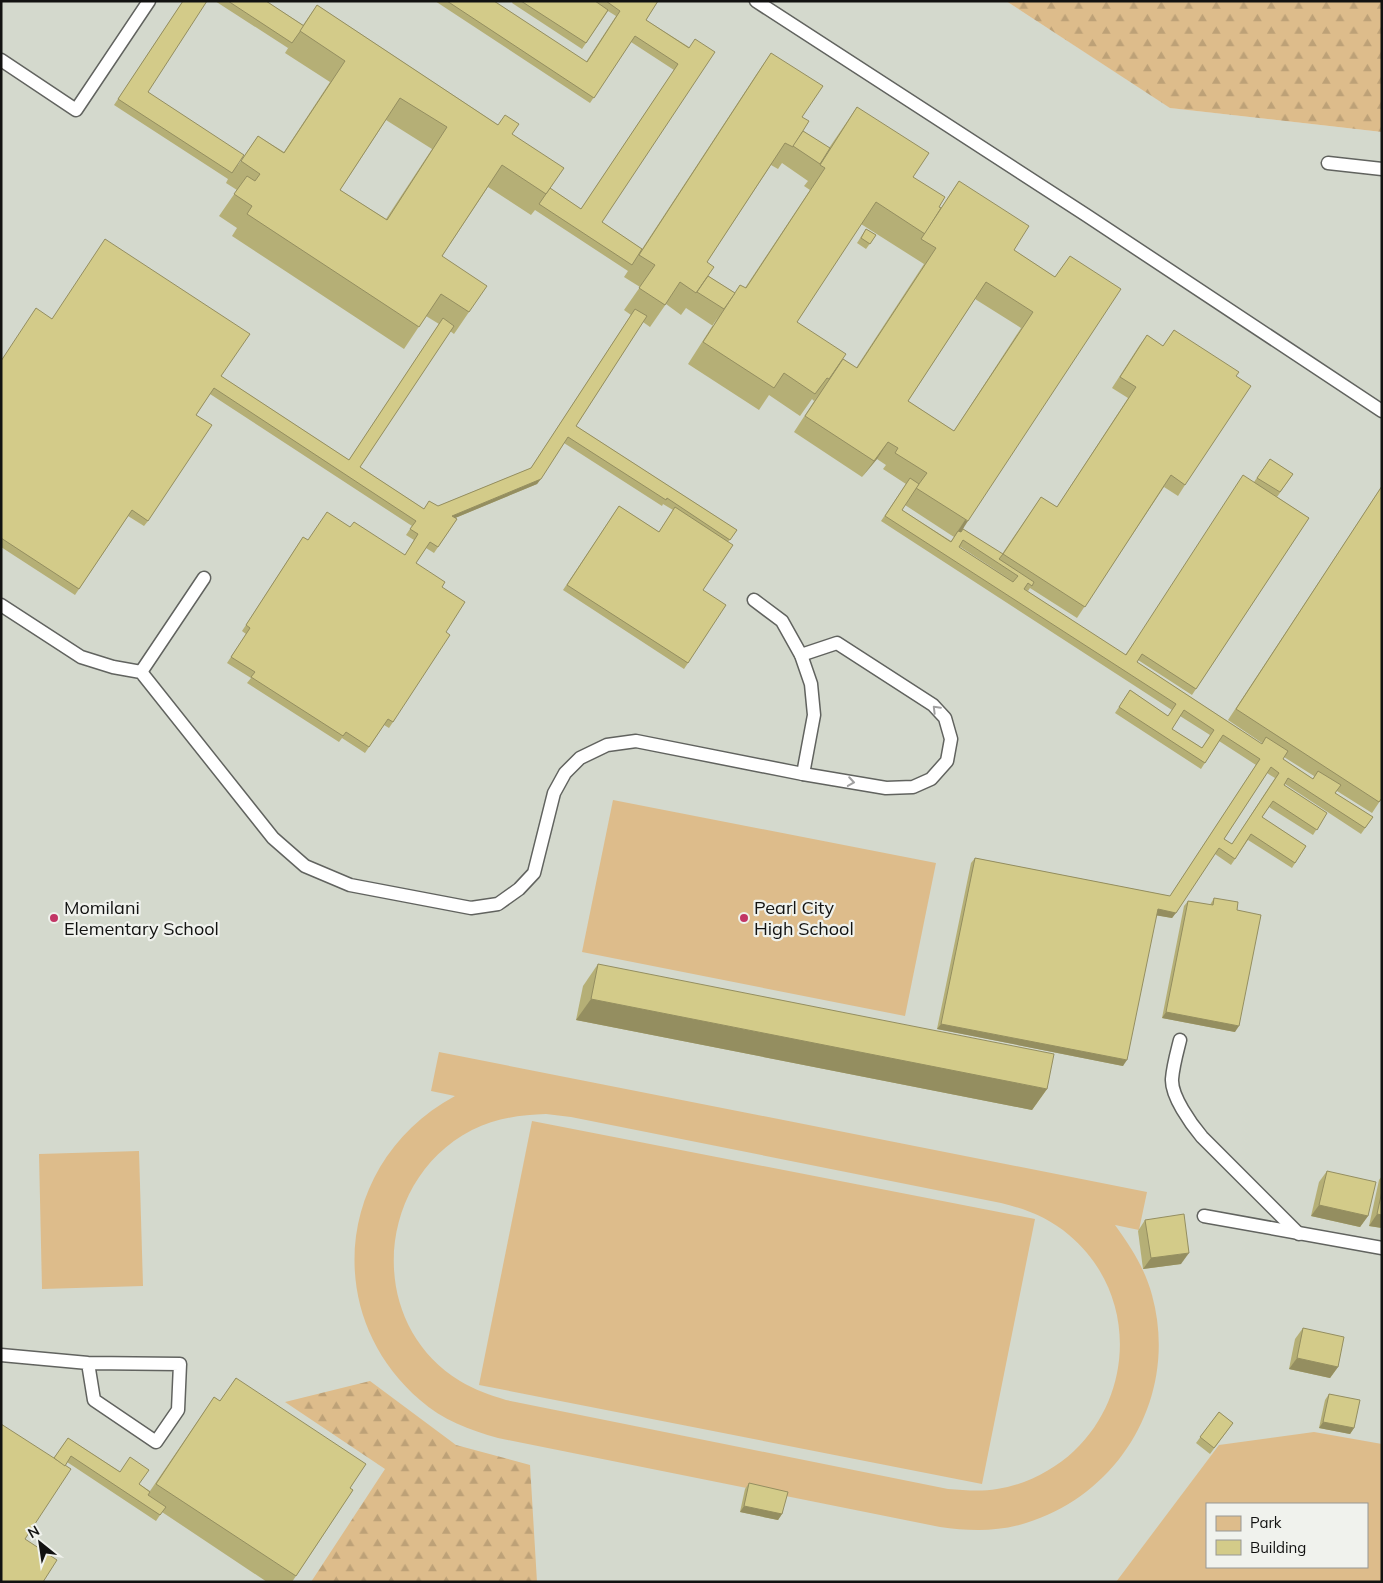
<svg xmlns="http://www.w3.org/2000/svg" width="1383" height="1583" viewBox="0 0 1383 1583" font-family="Mulish,sans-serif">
  <defs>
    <pattern id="forest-firs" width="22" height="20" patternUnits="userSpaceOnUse" patternTransform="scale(1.25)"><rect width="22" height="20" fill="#ddbc8b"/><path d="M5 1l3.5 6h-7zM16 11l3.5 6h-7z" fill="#bda177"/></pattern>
  </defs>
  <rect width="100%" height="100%" fill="#e2e5e0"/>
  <path fill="#d4d9cd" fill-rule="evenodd" d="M1,1H1006L1171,108L1382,132V1582H1ZM1207,1504H1367V1567H1207Z"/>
  <g fill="#ddbc8b" fill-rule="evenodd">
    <path d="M613,800L936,863L905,1016L582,952Z"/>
    <path d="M439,1052L1147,1192L1139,1230L1115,1225C1131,1247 1145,1269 1152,1295C1179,1393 1123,1493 1026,1523C998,1532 969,1531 940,1527L498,1438C470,1430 442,1420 420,1400C319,1313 338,1159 455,1096L431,1091ZM546,1114L571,1117L1001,1203C1026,1209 1049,1218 1069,1235C1136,1291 1136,1392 1074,1451C1054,1470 1025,1485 997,1489C980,1492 964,1490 948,1489L506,1400C490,1395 475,1390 460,1381C365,1323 375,1180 472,1130C496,1118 520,1115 546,1114Z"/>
    <path d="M532,1121L1035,1219L982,1484L479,1385Z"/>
    <path d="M139,1151L143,1286L42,1289L39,1154Z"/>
    <path d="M1314,1432L1382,1444V1582H1116L1219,1445ZM1367,1504V1567H1207V1504Z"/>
  </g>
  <g fill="url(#forest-firs)">
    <path d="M1006,1H1382V132L1170,108Z"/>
    <path d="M370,1381L456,1445L530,1465L537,1582H311L385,1469L285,1402Z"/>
  </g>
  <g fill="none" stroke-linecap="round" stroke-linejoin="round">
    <g stroke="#61635f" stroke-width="15">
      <g id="service">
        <path d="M756,1L1086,215L1382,411"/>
        <path d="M1,60L76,110L149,1"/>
        <path d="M1328,163L1382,169"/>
        <path d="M754,600L782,621L801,655L811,684L814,715L803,774"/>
        <path d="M1,605L81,657L113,667L141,672L273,838L305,866L350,885L471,908L498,904L519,889L534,873L554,793L565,773L580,758L607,745L636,741L803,774L886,788L913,787L931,779L947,761L951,739L945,718L933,705L837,643L801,655"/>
        <path d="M141,672L204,578"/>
        <path d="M1180,1040C1177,1052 1173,1066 1172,1079C1171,1096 1191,1124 1202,1137L1299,1234"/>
        <path d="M1204,1216L1382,1248"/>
        <path d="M1,1355L88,1363L180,1364L178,1410L156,1442L94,1400L88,1363"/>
      </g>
    </g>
    <use href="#service" stroke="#fff" stroke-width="12"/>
  </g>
  <g fill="#b5af76" fill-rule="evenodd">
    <path d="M183,1L148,92L238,165L258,136L284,152L330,82L285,53L290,45L288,48L215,1H266L303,25L317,5L512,134L550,188L581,209L674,70L631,42L590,103L435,1H494L586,62L616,16L608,11L582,49L512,3L513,1H658L646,20L689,47L602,222L642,249L756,75L771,53L802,117L803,131L829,148L857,107L913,177L939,207L941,208L959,181L1014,250L1055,277L1070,256L963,529L1002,554L1041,497L1057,507L1128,398L1112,388L1139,346L1147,335L1163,346L1174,330L1236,376L1185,485L1178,496L1164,487L1077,618L1030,588L1028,591L1024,589L1125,655L1254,482L1270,459L1293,474L1277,497L1309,518L1192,695L1138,660L1137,662L1262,744V743L1228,720L1382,486V798L1372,813L1337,791L1335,793L1373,817L1361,834L1285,784L1284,785L1327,813L1313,835L1269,807L1262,817L1306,846L1292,868L1248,840L1231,865L1215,854L1172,918L1156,915L1123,1066L937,1029L971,863L975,858L1170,896L1256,765L1219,741L1201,769L1115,713L1130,690L1168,716L1172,710L881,521L906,484L883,469L886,465L877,459L862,477L794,432L820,392L814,401L812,399L800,416L769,395L759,410L688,364L718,317L713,326L686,308L681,315L666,304L650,327L643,322L576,426L737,530L728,542L703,590L688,663L684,669L563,590L619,506L659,532L673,510L663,504L662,506L564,443L537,484L455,518L457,519L434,553L426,548L416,563L442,587L446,632L393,722L389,728L384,725L365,753L342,738L339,742L247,683L251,678L227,663L246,634L242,631L299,543L350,527L405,555L414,540L406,535L412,526L210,394L196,415L148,521L144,526L128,516L75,595L1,547V361L221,376L349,460L439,324L426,316L404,349L232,236L237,228L219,216L237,190L226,183L228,179L114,105ZM386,120L432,149L386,219L340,190ZM782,163L808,181L804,186L810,190L745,288L735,293L708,276L707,262L771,165L778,169ZM488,187L531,215L535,210L628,271L624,277L640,287L624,310L631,315L531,468L438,506L424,509L360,467L450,331L454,334L469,312L442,256ZM861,224L924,264L856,368L843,359L797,322ZM975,299L1021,328L954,431L908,401ZM905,505L954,537L951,541L902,510ZM959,546L1014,582L959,547ZM1180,716L1210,735L1202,748L1172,729ZM1284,757L1314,776L1313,779L1283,759ZM1267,773L1275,778L1232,844L1224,839Z"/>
    <path d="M866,229L876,235L866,249L857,243Z"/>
    <path d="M1214,898L1237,910L1235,1032L1162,1018L1184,906L1188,901L1210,905Z"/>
    <path d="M598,964L1047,1089L1032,1110L576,1020L583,986Z"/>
    <path d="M1327,1171L1368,1216L1360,1227L1311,1216L1319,1182Z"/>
    <path d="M1382,1176V1228L1369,1226L1379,1180Z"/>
    <path d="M1145,1220L1181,1264L1143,1269L1138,1231Z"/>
    <path d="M1303,1328L1338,1367L1330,1378L1289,1369L1295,1339Z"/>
    <path d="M236,1378L350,1488L353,1490L292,1582H267L162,1512L156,1521L67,1462L1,1582L54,1458L68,1438L150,1491L214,1397L220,1401Z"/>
    <path d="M1329,1394L1354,1428L1350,1434L1319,1428L1325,1400Z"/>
    <path d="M1219,1412L1233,1423L1210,1454L1196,1443Z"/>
    <path d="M749,1483L782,1514L778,1520L740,1512L745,1489Z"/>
  </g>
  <g fill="#948e60">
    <path d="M888,442L877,459L862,477L874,461Z"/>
    <path d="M541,479L537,484L448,521L452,516Z"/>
    <path d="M965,520L968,521L957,538L954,537Z"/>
    <path d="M1158,909L1176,913L1172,918L1154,915Z"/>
    <path d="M591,999L1047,1089L1032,1110L576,1020Z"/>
    <path d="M1166,1012L1239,1026L1235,1032L1162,1018Z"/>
    <path d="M941,1024L1127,1060L1123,1066L937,1029Z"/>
    <path d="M1319,1205L1368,1216L1360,1227L1311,1216Z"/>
    <path d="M1377,1214L1382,1215V1228L1369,1226Z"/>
    <path d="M1189,1253L1181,1264L1143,1269L1151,1258Z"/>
    <path d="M1297,1358L1338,1367L1330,1378L1289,1369Z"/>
    <path d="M1323,1422L1354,1428L1350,1434L1319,1428Z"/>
    <path d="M744,1506L782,1514L778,1520L740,1512Z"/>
  </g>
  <g fill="#d3cb89" stroke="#948e60" fill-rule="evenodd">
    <path d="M183,1H207L148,92L244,155L232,173L118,99Z"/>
    <path d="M228,1H266L304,26L292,43Z"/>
    <path d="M447,1H494L587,62L620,11L606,1H658L646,20L689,48L695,39L715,52L602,222L642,249L632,265L539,204L550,188L581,209L678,64L635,36L594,98Z"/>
    <path d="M521,1H595L608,10L586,43Z"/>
    <path d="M317,5L498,125L505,115L519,124L512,134L564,168L546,194L502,165L442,256L487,286L469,312L441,294L419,327L247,214L252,206L234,194L247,176L255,181L260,174L241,161L258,136L284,153L345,61L300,31ZM400,98L447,127L387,220L340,190Z"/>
    <path d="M771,53L823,86L802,117L809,121L793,147L785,143L707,262L714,267L696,293L680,282L665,305L639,288L655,265L639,255Z"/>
    <path d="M857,107L929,153L913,177L945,197L939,207L941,208L925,234L876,202L797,322L846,354L829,379L827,378L815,394L784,373L774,388L703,342L740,285L746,288L825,168L820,165Z"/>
    <path d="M803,131L830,148L820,164L793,146Z"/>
    <path d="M959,181L1029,226L1014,250L1055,277L1070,256L1121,289L968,521L916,488L927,473L895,453L898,448L888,442L874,461L805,416L843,359L857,368L936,248L921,239ZM986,282L1033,312L954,431L908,401Z"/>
    <path d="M866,229L876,235L870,244L861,238Z"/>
    <path d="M105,239L250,334L221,376L349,460L443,318L454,326L360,467L424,509L429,501L438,506L531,468L635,309L647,316L576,426L737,530L730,540L667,498L666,500L568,437L541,479L452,516L457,519L438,547L430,542L416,563L445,582L442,587L465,602L446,632L450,635L393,722L388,719L369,747L346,732L343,736L251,677L255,672L231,657L250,628L246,625L303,537L308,540L327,512L350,527L354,522L405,555L418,534L410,529L416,521L214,388L196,415L212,425L148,521L132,510L79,589L1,538V361L36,308L52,319Z"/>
    <path d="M708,276L735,293L724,309L697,292Z"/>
    <path d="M1174,330L1239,372L1236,376L1251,386L1185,485L1171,475L1085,607L1003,554L1041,497L1057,507L1136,387L1120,377L1147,335L1163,346Z"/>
    <path d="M1270,459L1293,474L1280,492L1257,478Z"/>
    <path d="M1243,475L1309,518L1196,689L1142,654L1137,662L1262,744L1266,737L1288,751L1283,759L1313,779L1318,771L1341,785L1335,793L1373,817L1365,828L1288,778L1284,785L1327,813L1317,830L1273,801L1262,817L1306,846L1295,863L1251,834L1235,859L1219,848L1176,913L1158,909L1127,1060L941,1024L975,858L1170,896L1260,759L1223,735L1205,763L1119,707L1130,690L1168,716L1176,704L885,516L910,478L919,484L902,510L951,542L958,531L961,532L963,529L1003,554L999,559L1034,582L1032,586L1028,583L1024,589L1126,655ZM963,540L1018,576L1013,582L959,547ZM1184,710L1214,730L1202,748L1172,729ZM1271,767L1279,773L1232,844L1224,839Z"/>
    <path d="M1382,486V798L1379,802L1236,709Z"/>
    <path d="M619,506L659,532L675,507L733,545L703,590L726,605L688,663L567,585Z"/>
    <path d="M1214,898L1238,902L1237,910L1261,915L1239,1026L1166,1012L1188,901L1213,905Z"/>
    <path d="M598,964L1054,1054L1047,1089L591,999Z"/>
    <path d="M1327,1171L1376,1182L1368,1216L1319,1205Z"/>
    <path d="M1382,1191V1215L1377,1214Z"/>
    <path d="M1184,1214L1189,1253L1151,1258L1145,1220Z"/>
    <path d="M1303,1328L1344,1337L1338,1367L1297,1358Z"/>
    <path d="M236,1378L366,1464L350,1488L353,1490L296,1576L156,1484L214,1397L220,1401Z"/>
    <path d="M1329,1394L1360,1400L1354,1428L1323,1422Z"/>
    <path d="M1219,1412L1233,1423L1214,1448L1200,1437Z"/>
    <path d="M1,1424L71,1469L25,1539L57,1560L43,1582H1Z"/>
    <path d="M68,1438L120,1472L130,1457L149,1470L139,1484L150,1492L148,1495L166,1507L160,1515L71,1456L65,1466L54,1458Z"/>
    <path d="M749,1483L788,1492L782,1514L744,1506Z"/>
  </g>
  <defs><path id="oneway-chevron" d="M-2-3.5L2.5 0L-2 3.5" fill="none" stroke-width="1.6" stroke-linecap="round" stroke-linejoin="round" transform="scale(1.25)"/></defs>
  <g stroke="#a0a0a0">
    <use href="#oneway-chevron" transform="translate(936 709) rotate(-135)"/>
    <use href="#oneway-chevron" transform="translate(851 782) rotate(9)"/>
  </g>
  <g fill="#c23565" stroke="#f0f2ed" stroke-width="2">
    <circle cx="54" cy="918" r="5"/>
    <circle cx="744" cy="918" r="5"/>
  </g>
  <g text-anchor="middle" stroke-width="4.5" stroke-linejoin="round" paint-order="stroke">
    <g font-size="18" fill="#121211" stroke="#f0f2ed" text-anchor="start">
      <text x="64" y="914">Momilani<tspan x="64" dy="21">Elementary School</tspan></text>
      <text x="754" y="914">Pearl City<tspan x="754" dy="21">High School</tspan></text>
    </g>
  </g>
  <rect width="1383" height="1583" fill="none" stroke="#121211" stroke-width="5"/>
  <rect x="1206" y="1503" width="162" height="65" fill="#f0f2ed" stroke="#979895"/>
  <rect x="1216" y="1516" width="25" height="15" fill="#ddbc8b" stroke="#979895"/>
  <text x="1250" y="1528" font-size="15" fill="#121211">Park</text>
  <rect x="1216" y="1540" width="25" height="15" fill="#d3cb89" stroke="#979895"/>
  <text x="1250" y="1553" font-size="15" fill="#121211">Building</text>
  <g transform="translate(40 1543) rotate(330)" stroke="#f0f2ed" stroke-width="4" paint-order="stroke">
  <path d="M0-4L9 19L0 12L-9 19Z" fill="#121211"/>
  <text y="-8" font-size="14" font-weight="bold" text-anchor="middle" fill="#121211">N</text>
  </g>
</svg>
